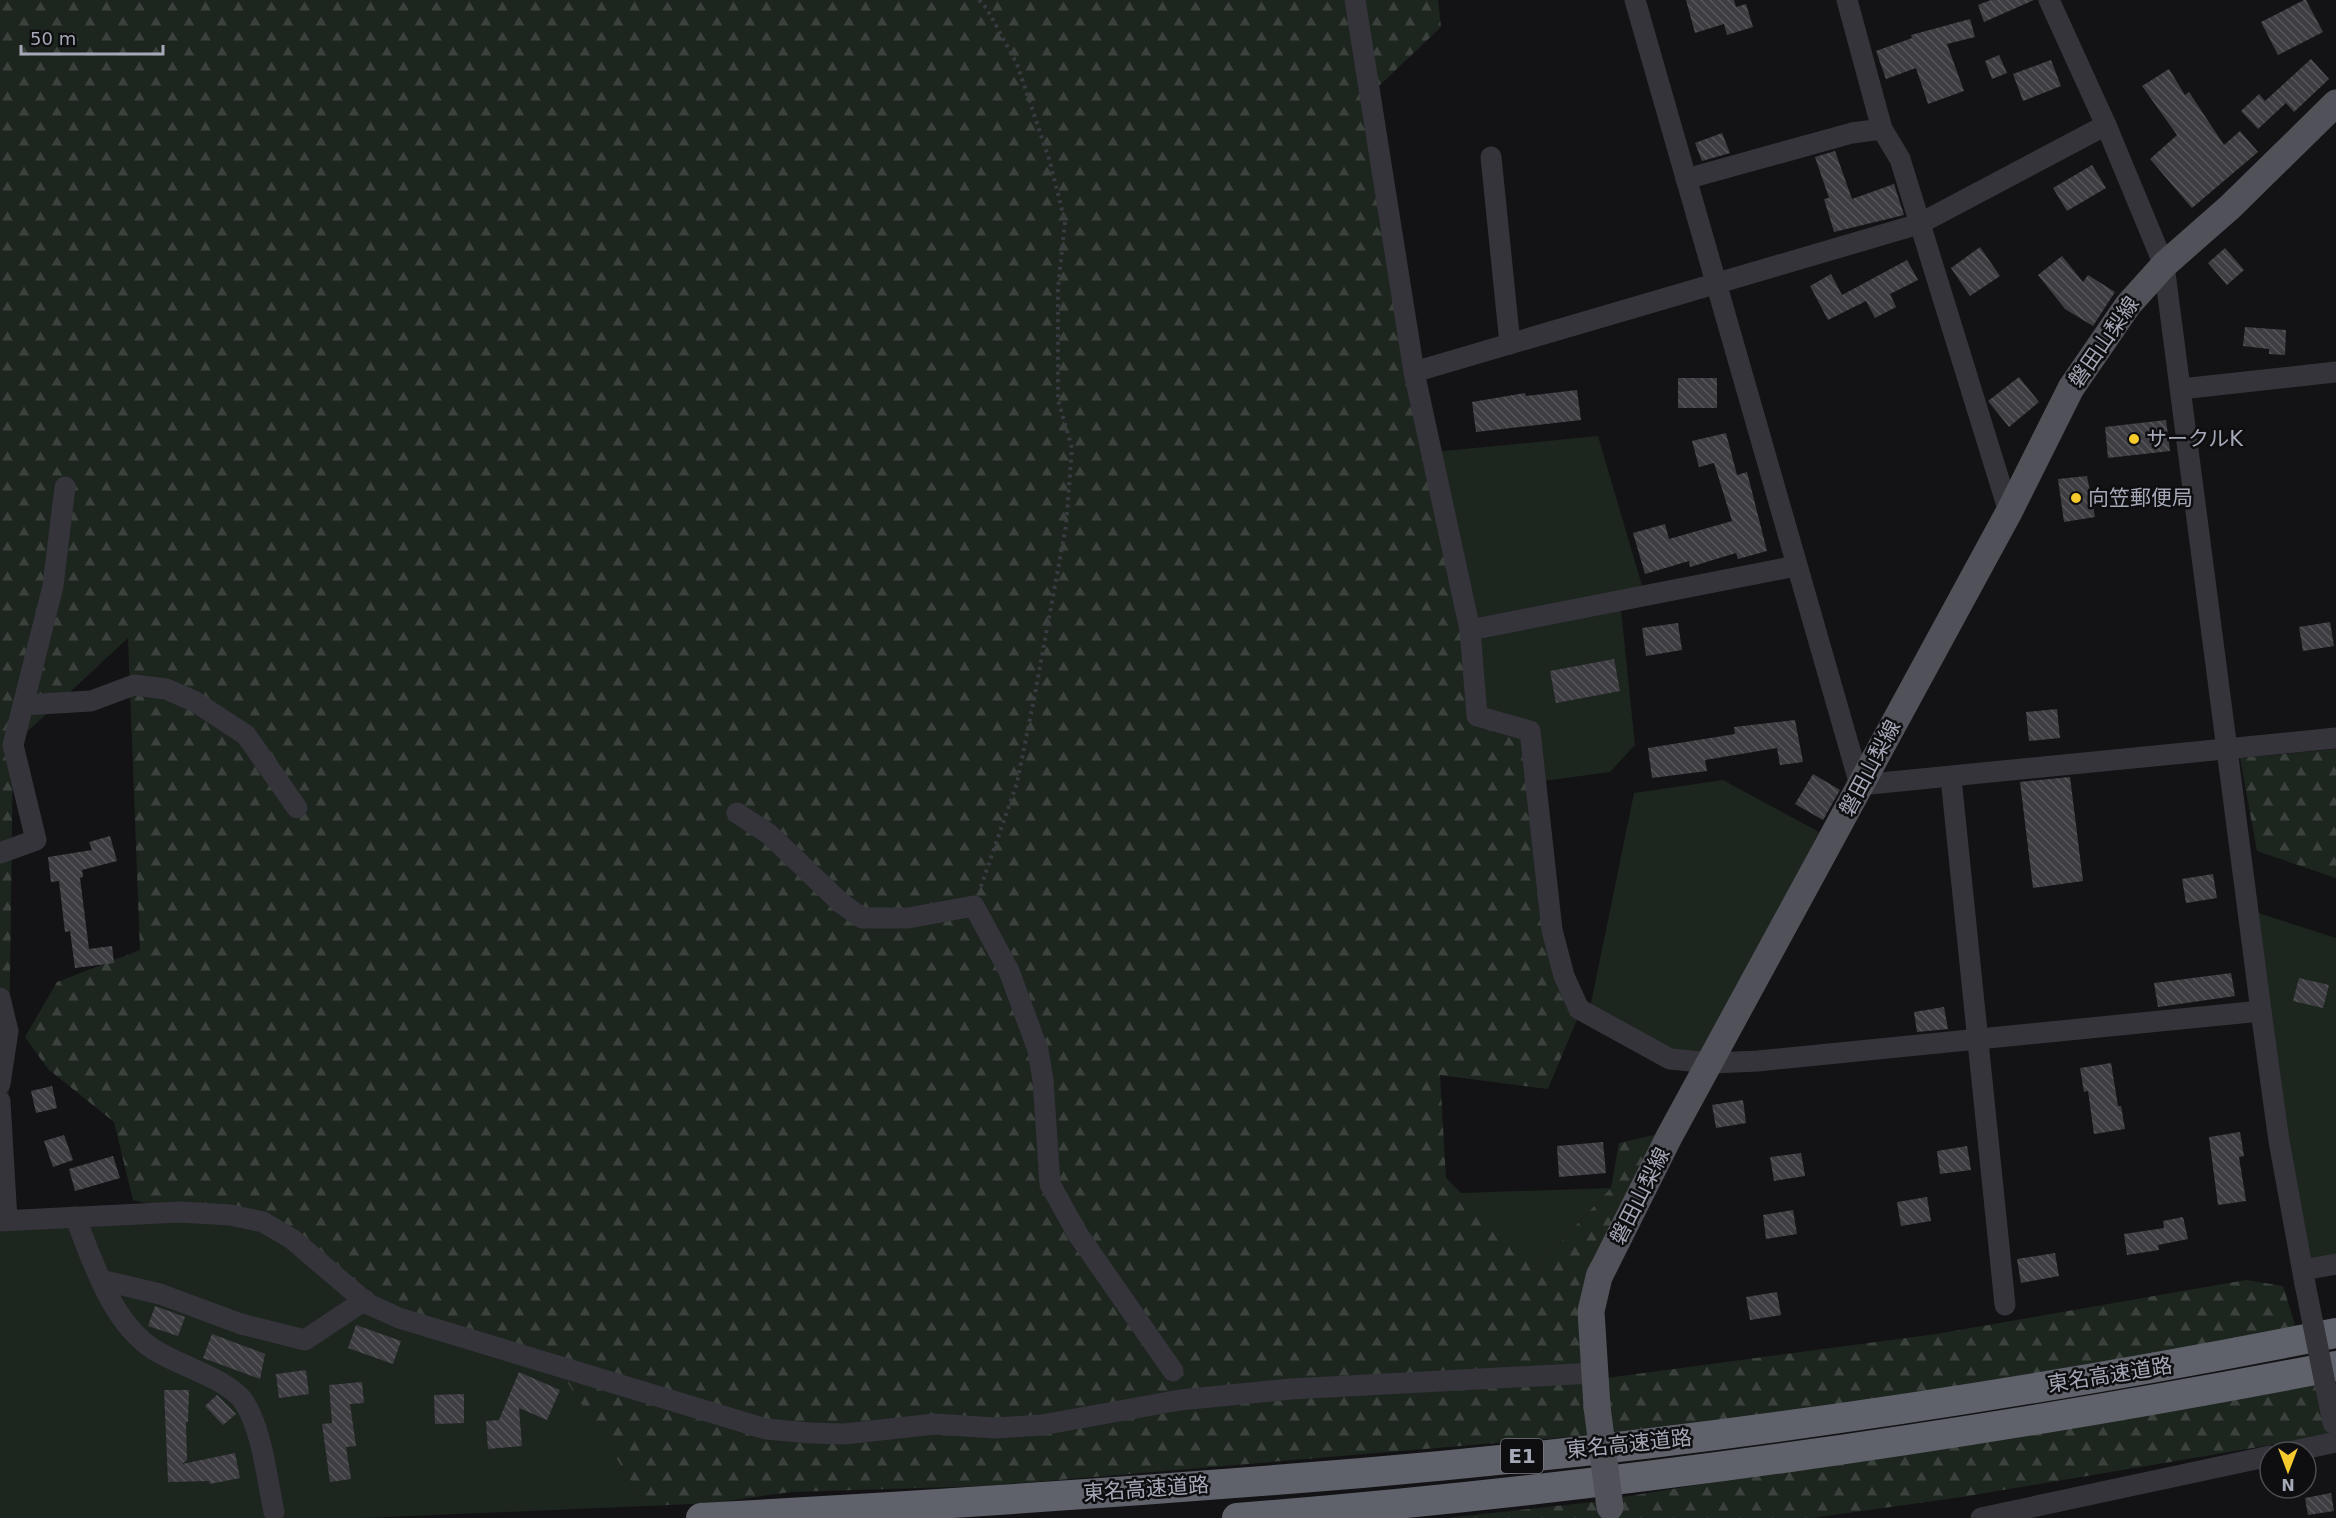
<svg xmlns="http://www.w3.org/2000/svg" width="2336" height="1518" viewBox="0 0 2336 1518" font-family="'DejaVu Sans','Noto Sans JP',sans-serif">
  <defs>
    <pattern id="forest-firs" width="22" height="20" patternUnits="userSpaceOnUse" patternTransform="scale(1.5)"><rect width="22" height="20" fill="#1d251f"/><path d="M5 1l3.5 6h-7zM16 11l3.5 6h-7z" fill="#3b423d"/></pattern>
    <pattern id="building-back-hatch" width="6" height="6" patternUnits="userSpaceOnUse" patternTransform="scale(1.5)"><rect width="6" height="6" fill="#3e3d42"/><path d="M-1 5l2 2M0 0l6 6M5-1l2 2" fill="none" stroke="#57565b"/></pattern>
  </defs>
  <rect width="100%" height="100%" fill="#131315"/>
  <g fill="#1d251f">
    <path d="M1598,436L1643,589L1620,600L1635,745L1610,772L1544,781L1476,709L1433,452Z"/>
    <path d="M1723,780L1819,832L1703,1056L1666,1057L1590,1008L1634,793Z"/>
    <path d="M2249,910L2336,938V1262L2301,1258Z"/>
    <path d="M1611,1188L1534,1270L1461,1193Z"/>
    <path d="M60,1218L263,1222L558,1366L647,1506L365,1518H0V1229Z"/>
  </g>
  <g fill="url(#forest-firs)">
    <path d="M0,0H1438L1441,27L1361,103L1477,716L1530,731L1547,896L1578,1017L1548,1089L1440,1075L1446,1178L1504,1235L1534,1270L1611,1188L1619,1143L1663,1133L1599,1277L1584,1381L1936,1334L2246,1280L2283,1286L2296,1328L1999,1383L1699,1426L986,1486L791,1492L713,1503L647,1506L557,1366L399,1318L292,1239L133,1200L114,1122L48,1069L25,1037L57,982L140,950L128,638L13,745L7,1220L0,1222Z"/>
    <path d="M2336,749V878L2257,851L2240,758Z"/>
    <path d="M2336,1380V1434L1962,1497L1812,1518H1446L1593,1502Z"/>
  </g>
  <g fill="url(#building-back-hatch)">
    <path d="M1686,0H1734L1736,7L1746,4L1753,27L1727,35L1724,24L1695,33Z"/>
    <path d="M1991,0H2034L1984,22L1978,5Z"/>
    <path d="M2304,0H2306L2323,32L2278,55L2261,22Z"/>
    <path d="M1970,19L1975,37L1947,44L1964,91L1928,104L1916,68L1886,79L1876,51L1912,38L1911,35Z"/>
    <path d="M1999,55L2007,73L1992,79L1985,61Z"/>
    <path d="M2311,59L2329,79L2294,112L2286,103L2258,129L2241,111L2259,94L2265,101Z"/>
    <path d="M2051,60L2061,86L2023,101L2013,74Z"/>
    <path d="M2169,69L2185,95L2189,92L2224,145L2240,131L2258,152L2192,208L2150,159L2177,135L2142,86Z"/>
    <path d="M1722,133L1730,153L1702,161L1695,143Z"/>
    <path d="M1835,151L1852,199L1894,184L1904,215L1834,232L1824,199L1829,198L1815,157Z"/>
    <path d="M2092,165L2106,188L2067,211L2053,188Z"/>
    <path d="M1980,247L2000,276L1970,296L1951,268Z"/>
    <path d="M2225,248L2244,270L2227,285L2208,263Z"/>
    <path d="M2062,256L2083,282L2088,275L2115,292L2093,326L2065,309L2038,275Z"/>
    <path d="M1907,260L1918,280L1890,294L1896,307L1875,318L1866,301L1828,320L1810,286L1831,274L1842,295Z"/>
    <path d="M2245,327L2286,330L2285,355L2269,354V349L2243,346Z"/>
    <path d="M2019,377L2039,402L2009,427L1988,401Z"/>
    <rect x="1678" y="378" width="39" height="30"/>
    <path d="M1577,390L1581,420L1476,432L1472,402L1525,393L1526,396Z"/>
    <path d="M2166,420L2170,451L2108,458L2105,427Z"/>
    <path d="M1726,433L1737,475L1747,472L1767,551L1738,559L1736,553L1690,567L1689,561L1645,574L1633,533L1665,524L1669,539L1732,521L1714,463L1699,467L1692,441Z"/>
    <path d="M2087,476L2095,517L2064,522L2058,479Z"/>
    <path d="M2330,622L2334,646L2303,651L2299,627Z"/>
    <path d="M1678,623L1682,650L1646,656L1642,628Z"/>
    <path d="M1614,659L1620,691L1556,703L1550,671Z"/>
    <path d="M2057,709L2060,738L2029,741L2026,712Z"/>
    <path d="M1795,720L1803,762L1780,765L1777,748L1705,760L1707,771L1652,778L1648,748L1735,734L1734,727Z"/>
    <path d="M1813,774L1840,790L1823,820L1795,804Z"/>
    <path d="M2070,777L2083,881L2033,888L2020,782Z"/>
    <path d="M110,836L117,861L82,870L83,877L80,878L89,949L112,946L114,963L75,968L70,931L65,932L59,881L51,882L48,857L92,850L89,842Z"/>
    <path d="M2213,874L2217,898L2186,903L2182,879Z"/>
    <path d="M2231,973L2235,996L2158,1007L2154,983Z"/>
    <path d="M2299,978L2329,985L2323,1008L2293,1001Z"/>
    <path d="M1944,1007L1948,1029L1917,1032L1914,1012Z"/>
    <path d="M2111,1063L2118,1106H2121L2125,1129L2094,1134L2088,1091L2084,1092L2080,1068Z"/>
    <path d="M52,1086L57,1108L36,1113L31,1091Z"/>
    <path d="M1743,1100L1746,1123L1716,1128L1712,1105Z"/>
    <path d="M2240,1132L2244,1156L2239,1157L2246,1201L2218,1205L2209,1137Z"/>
    <path d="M64,1135L73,1160L53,1167L44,1141Z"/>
    <path d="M1603,1142L1606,1173L1559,1177L1557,1146Z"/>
    <path d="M1967,1146L1971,1170L1940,1174L1937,1151Z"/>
    <path d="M1801,1153L1805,1176L1774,1181L1770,1157Z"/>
    <path d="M113,1156L120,1178L75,1191L69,1169Z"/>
    <path d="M1927,1197L1931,1221L1901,1226L1897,1202Z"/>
    <path d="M1793,1210L1797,1234L1766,1239L1763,1215Z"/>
    <path d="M2183,1217L2188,1239L2158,1245L2159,1250L2127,1255L2124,1234L2164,1228L2163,1221Z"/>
    <path d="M2055,1253L2059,1276L2021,1283L2017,1259Z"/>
    <path d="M1777,1292L1781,1315L1750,1320L1746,1297Z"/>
    <path d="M155,1306L185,1317L178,1336L148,1326Z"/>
    <path d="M356,1325L401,1341L393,1364L348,1348Z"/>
    <path d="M212,1334L265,1354L260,1379L203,1358Z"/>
    <path d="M306,1370L309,1394L279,1398L276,1374Z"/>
    <path d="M519,1372L560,1390L547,1420L519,1408L522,1446L488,1449L486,1421L499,1420Z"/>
    <path d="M362,1382L364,1403L350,1404L356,1446L346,1447L351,1479L330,1482L322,1424L332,1423L329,1385Z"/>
    <path d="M164,1390H189L188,1422H186L187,1460L182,1464L235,1453L240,1478L210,1484L209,1481L168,1482Z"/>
    <path d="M464,1394V1423L435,1424L434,1395Z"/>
    <path d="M217,1395L236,1414L223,1425L205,1406Z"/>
    <path d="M2331,1493L2334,1511L2308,1515L2305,1498Z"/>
  </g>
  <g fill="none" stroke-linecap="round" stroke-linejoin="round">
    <path stroke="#3a3b41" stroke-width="4" stroke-dasharray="3 4.5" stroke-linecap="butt" d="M979,0L987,9L1017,64L1050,162L1065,222L1058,288V400L1072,448L1066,526L1034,699L1017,783L980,889"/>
    <g stroke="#34343a" stroke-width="21">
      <path d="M1355,0L1414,372L1470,630L1477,716L1530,731L1552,930L1564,976L1579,1009L1670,1059L1712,1063L1758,1061L2261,1011"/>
      <path d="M1635,0L1860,785L2336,738"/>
      <path d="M1847,0L1882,129L1900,159L2009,512"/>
      <path d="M2049,0L2106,125L2164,265L2261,1011L2279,1141L2305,1284"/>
      <path d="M1491,157L1510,344"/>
      <path d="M1686,179L1852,133L1882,129"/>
      <path d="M1414,372L1919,224L2106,125"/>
      <path d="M2181,389L2336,372"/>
      <path d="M1470,630L1796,566"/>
      <path d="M23,705L91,701L134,685L166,689L194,701L246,735L297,808"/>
      <path d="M1951,778L2005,1305"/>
      <path d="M737,813L769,834L841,903L862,918H908L974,906L1009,971L1038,1050L1043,1080L1050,1184L1077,1233L1173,1371"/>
      <path d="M0,853L36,840L13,745L53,586L65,487"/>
      <path d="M0,998L8,1031L0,1084"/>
      <path d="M0,1101L7,1220"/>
      <path d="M75,1217C93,1261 108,1313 146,1344C170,1364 228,1377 244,1402C262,1429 267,1479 274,1512"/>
      <path d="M0,1221L180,1212L230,1215L263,1222L292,1239L368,1304L399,1318L766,1429L810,1433L844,1434L935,1424L995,1428L1042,1425L1180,1400L1291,1389L1594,1373"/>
      <path d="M2303,1270L2336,1264"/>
      <path d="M101,1280L160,1294L241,1324L305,1340L365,1300"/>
      <path d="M2289,1452L2336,1442"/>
      <path d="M1981,1518L2270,1456"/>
    </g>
    <path stroke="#505159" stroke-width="27" d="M1597,1407L1591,1311L1599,1277L1669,1137L2009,512L2071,388L2128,305L2164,265L2230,207L2336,103"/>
    <g stroke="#60626b" stroke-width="30">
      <path d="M701,1518C921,1506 1142,1491 1362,1473C1688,1445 2015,1397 2336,1333"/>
      <path d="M1237,1518C1606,1489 1972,1436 2336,1366"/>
    </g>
    <path stroke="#34343a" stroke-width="21" d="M2305,1284L2333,1423"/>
    <path stroke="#505159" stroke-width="27" d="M1597,1407L1610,1507"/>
  </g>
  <g fill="#f5ca2c" stroke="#0e0e10" stroke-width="2">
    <circle cx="2134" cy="439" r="6"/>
    <circle cx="2076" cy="498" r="6"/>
  </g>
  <g text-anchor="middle" stroke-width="5" stroke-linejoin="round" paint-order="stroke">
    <rect fill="#0e0e10" stroke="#787a84" stroke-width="1.5" x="1501" y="1439" width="42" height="34" rx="4.5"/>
    <g font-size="20" font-weight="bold" fill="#a5a8b6">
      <text x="1522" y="1463">E1</text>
    </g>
    <g font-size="21" fill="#a5a8b6" stroke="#0e0e10">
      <text transform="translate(2104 342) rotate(-55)" y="7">磐田山梨線</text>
      <text transform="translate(1870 768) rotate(-62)" y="7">磐田山梨線</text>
      <text transform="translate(1640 1196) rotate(-63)" y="7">磐田山梨線</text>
      <text transform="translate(2110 1375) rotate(-9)" y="7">東名高速道路</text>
      <text transform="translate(1629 1444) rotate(-6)" y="7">東名高速道路</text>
      <text transform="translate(1146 1489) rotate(-4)" y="7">東名高速道路</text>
    </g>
    <g font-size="21" fill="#a5a8b6" stroke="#0e0e10" text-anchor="start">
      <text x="2146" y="446">サークルK</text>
      <text x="2088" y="505">向笠郵便局</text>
    </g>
  </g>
  <g transform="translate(2288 1470) rotate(180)"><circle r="28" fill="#0e0e10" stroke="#4a4c52" stroke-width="1.5"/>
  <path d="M0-4.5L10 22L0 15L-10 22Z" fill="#f5ca2c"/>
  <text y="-9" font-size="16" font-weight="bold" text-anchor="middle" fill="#a5a8b6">N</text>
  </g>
  <path d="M21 45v9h142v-9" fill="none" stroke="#a5a8b6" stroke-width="3"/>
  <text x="30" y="45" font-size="18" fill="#a5a8b6" stroke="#0e0e10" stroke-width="4.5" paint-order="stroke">50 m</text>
</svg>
